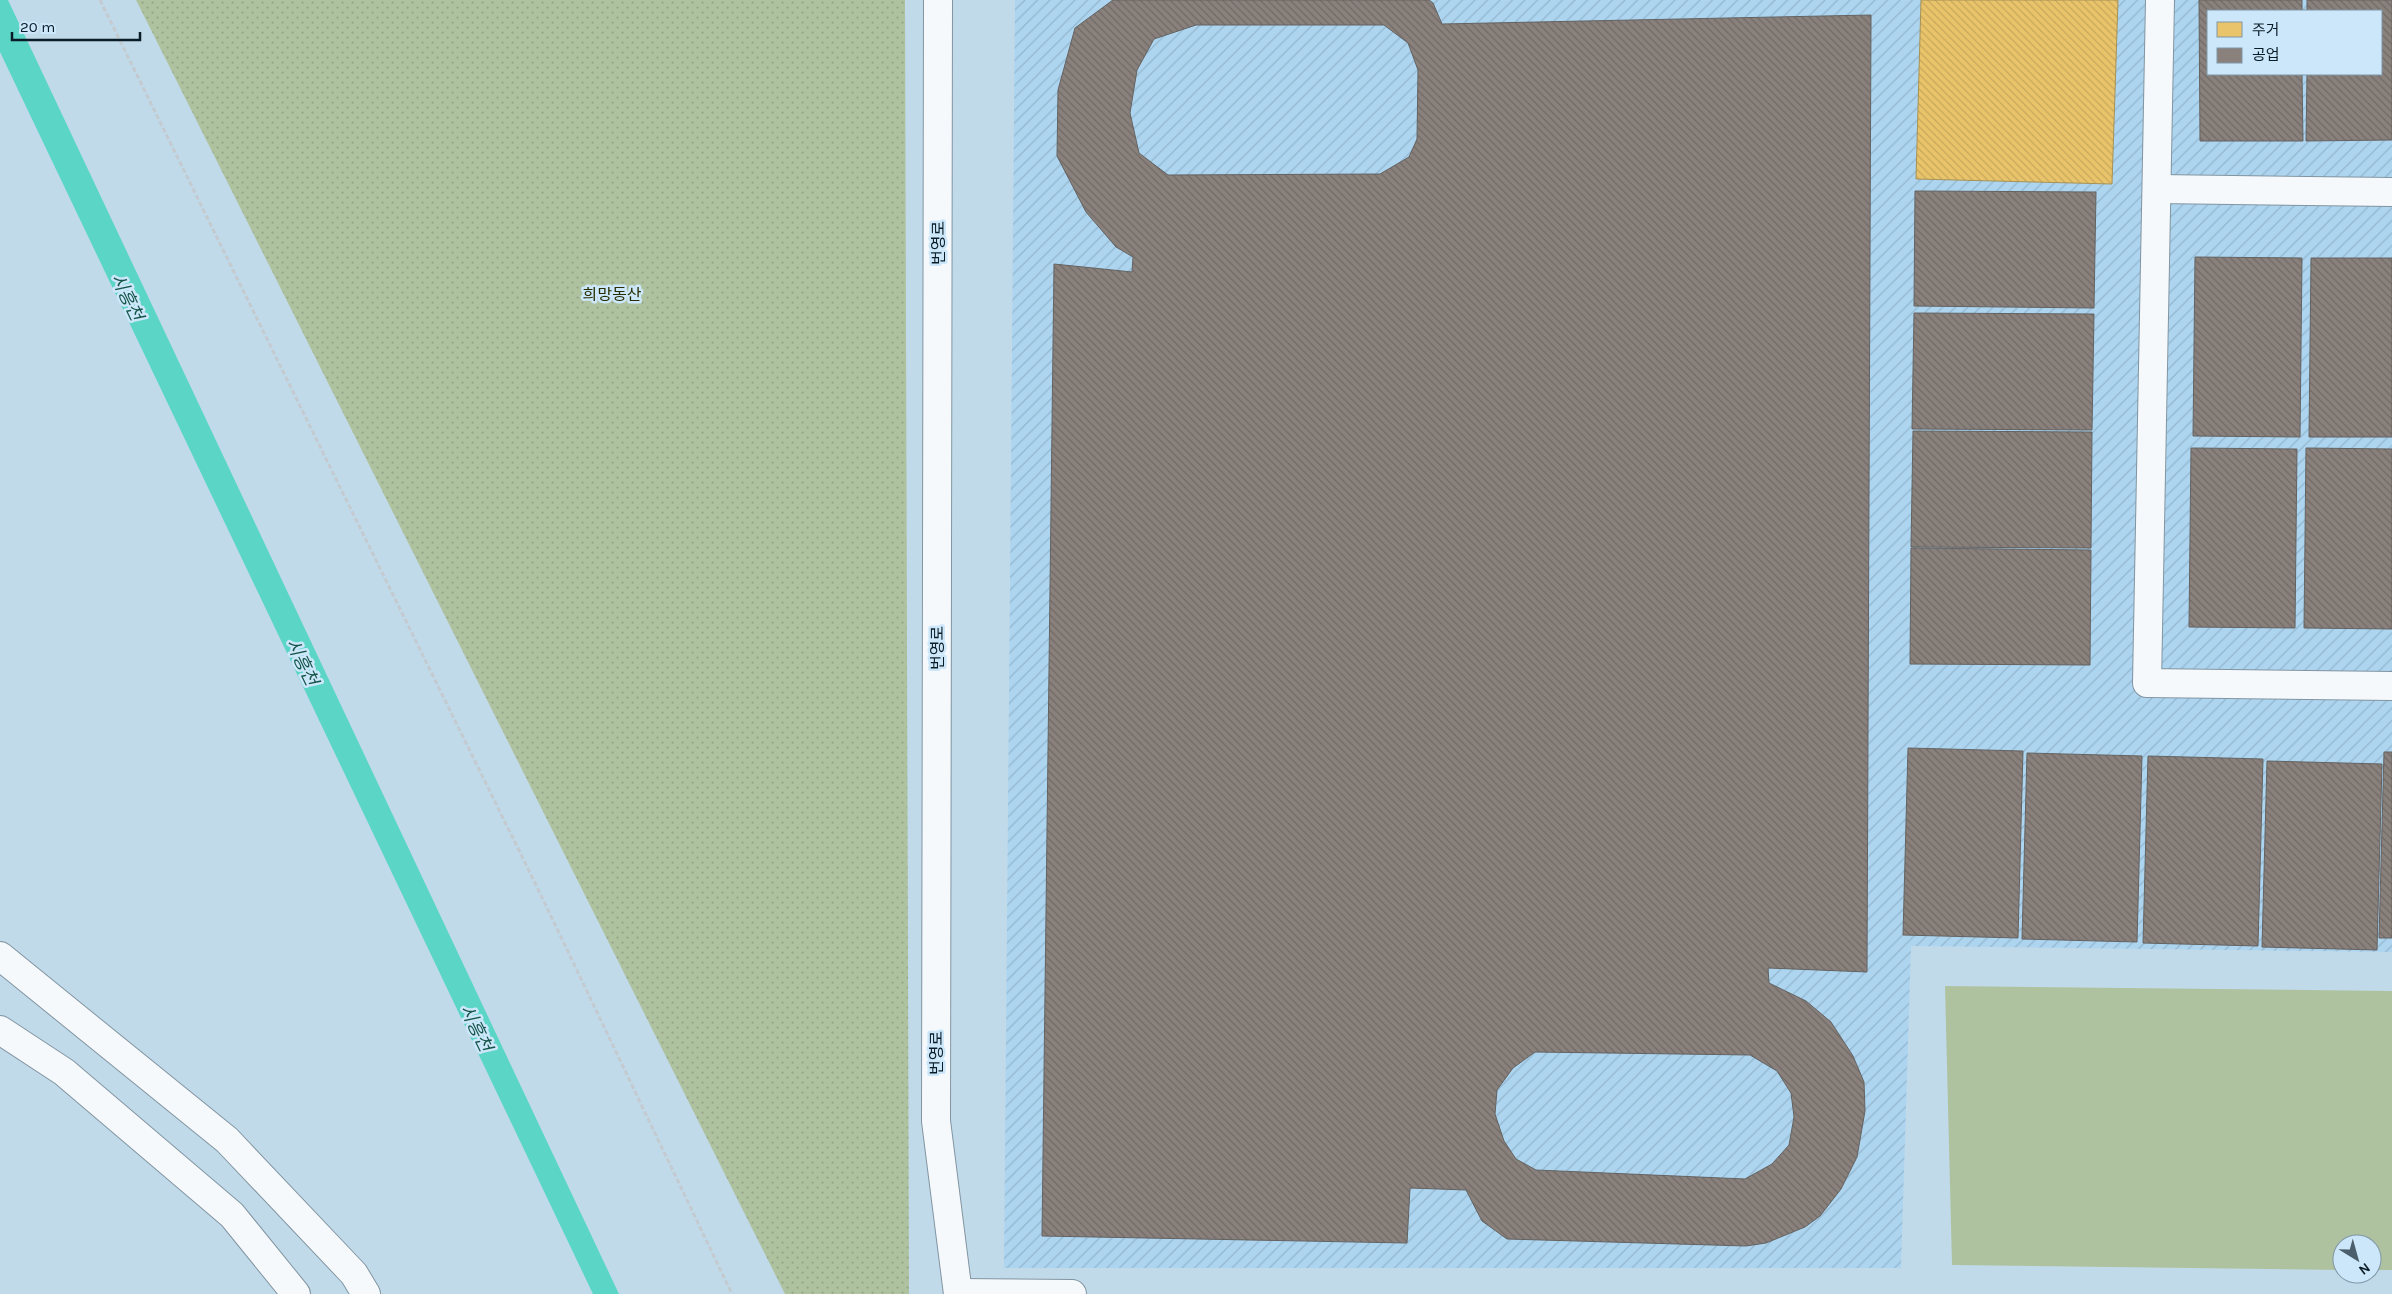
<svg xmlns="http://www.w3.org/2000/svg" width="2392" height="1294" viewBox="0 0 2392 1294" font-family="Karla,'Noto Sans KR',sans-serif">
  <defs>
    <pattern id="industrial-furrows" width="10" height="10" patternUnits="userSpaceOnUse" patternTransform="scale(1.25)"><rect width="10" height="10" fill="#add5f0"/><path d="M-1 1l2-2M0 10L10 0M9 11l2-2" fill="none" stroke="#94b6ce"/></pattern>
    <pattern id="park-dots" width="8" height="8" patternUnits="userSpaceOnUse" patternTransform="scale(1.25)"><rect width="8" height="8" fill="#afc29f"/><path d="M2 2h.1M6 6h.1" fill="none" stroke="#95a689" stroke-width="1.8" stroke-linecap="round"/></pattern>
    <pattern id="homes-back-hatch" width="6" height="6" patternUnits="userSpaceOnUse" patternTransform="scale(1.25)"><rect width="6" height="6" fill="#e9c46a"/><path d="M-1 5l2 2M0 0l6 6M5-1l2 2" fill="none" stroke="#c6a85c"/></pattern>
    <pattern id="industry-back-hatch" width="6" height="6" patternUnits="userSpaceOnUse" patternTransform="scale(1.25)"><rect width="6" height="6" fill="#8a817c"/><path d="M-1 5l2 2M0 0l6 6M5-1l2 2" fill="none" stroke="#6f6966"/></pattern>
  </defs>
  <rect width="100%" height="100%" fill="#c1daea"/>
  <path fill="url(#industrial-furrows)" fill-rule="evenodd" d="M1015,0H2392V952L1911,946L1901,1268H1004ZM2208,11H2381V74H2208Z"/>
  <path fill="#afc29f" d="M1945,986L2392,991V1270H2372V1244H2342V1270L1952,1265Z"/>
  <path fill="url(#park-dots)" d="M136,0H905L909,1294H785Z"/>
  <path fill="#5bd5c6" d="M0,0H8L619,1294H593L0,52Z"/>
  <path fill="url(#homes-back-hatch)" stroke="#a69256" d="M1921,0H2118L2112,184L1916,179Z"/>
  <g fill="url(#industry-back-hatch)" stroke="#646362" fill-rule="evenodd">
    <path d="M1113,0H1429L1433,3L1442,24L1871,15L1867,972L1768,968L1769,983L1806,1001L1831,1022L1853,1056L1864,1082L1865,1111L1857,1157L1841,1189L1820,1216L1805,1227L1766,1243L1746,1246L1507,1239L1482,1221L1466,1190L1410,1188L1407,1243L1042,1236L1054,264L1132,272L1133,257L1116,247L1086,212L1057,156L1058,90L1075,28ZM1196,25H1384L1408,43L1418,70L1417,139L1409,157L1380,174L1168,175L1139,153L1130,113L1137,70L1154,39ZM1535,1052L1750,1055L1777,1071L1791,1093L1794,1117L1789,1145L1772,1164L1745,1179L1536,1170L1516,1159L1504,1141L1495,1114L1497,1090L1513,1068Z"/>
    <path d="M2199,0H2302V11H2208V74H2302L2303,141H2200Z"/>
    <path d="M2307,0H2392V140L2306,141L2307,74H2381V11H2307Z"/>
    <path d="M1915,191L2096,192L2094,308L1914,306Z"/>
    <path d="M2195,257L2302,258L2300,437L2193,436Z"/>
    <path d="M2311,258H2392V437H2309Z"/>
    <path d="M1914,313L2094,314L2092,430L1912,429Z"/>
    <path d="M1913,431L2092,432L2091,548L1911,547Z"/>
    <path d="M2191,448L2297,449L2295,628L2189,627Z"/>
    <path d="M2306,448L2392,449V629L2304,628Z"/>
    <path d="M1911,548L2091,550L2090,665L1910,664Z"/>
    <path d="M1908,748L2023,751L2018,938L1903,935Z"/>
    <path d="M2384,752H2392V938H2379Z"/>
    <path d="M2027,753L2142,756L2137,942L2022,939Z"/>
    <path d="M2148,756L2263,759L2258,946L2143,943Z"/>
    <path d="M2267,761L2382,764L2377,950L2262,947Z"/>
  </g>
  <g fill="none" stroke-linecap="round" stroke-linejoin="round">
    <g stroke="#8295a1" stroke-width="30">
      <g id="minor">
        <path d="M938,0L936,1121L958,1294"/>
        <path d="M2160,0L2147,683L2392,686"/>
        <path d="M2157,189L2392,192"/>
        <path d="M958,1293L1072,1294"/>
      </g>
    </g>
    <g stroke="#8295a1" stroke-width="30">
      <g id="highway">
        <path d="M0,956L227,1140L354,1274L366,1294"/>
        <path d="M0,1030L64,1072L232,1215L296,1294"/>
      </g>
    </g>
    <path stroke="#c3cbd0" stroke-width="3" stroke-dasharray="5 2.5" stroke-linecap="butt" d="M100,0L537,887L732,1294"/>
    <use href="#minor" stroke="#f6f9fc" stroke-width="28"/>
    <use href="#highway" stroke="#f6f9fc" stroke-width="28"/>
  </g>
  <g text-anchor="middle" stroke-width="5" stroke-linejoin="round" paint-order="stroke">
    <g font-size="16" fill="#0a1c27" stroke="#cde7fa">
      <text transform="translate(938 243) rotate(-90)" y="6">번영로</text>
      <text transform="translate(937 648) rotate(-90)" y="6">번영로</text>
      <text transform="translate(936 1053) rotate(-90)" y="6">번영로</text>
    </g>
    <g font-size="16" fill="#282e00" stroke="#cde7fa">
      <text x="612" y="300">희망동산</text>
    </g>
    <g font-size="18" font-style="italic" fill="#16564a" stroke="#cde7fa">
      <text transform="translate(127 297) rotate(64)" y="6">시흥천</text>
      <text transform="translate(302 662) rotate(64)" y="6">시흥천</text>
      <text transform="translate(476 1028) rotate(64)" y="6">시흥천</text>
    </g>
  </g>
  <rect x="2207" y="10" width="175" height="65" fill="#cde7fa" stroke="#7f96a6"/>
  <rect x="2217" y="22" width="25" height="15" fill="#e9c46a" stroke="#7f96a6"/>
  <text x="2252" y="35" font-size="15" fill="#0a1c27">주거</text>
  <rect x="2217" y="48" width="25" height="15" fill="#8a817c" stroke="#7f96a6"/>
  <text x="2252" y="60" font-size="15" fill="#0a1c27">공업</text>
  <g transform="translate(2357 1259) rotate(143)"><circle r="24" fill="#cde7fa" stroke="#7f96a6"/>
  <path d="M0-4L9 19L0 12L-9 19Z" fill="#4a5e6b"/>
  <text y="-8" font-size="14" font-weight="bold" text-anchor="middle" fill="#0a1c27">N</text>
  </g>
  <path d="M12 32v8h128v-8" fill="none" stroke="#0a1c27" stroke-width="2.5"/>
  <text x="20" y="32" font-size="15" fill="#0a1c27" stroke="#cde7fa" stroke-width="4" paint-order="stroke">20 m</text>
</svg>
